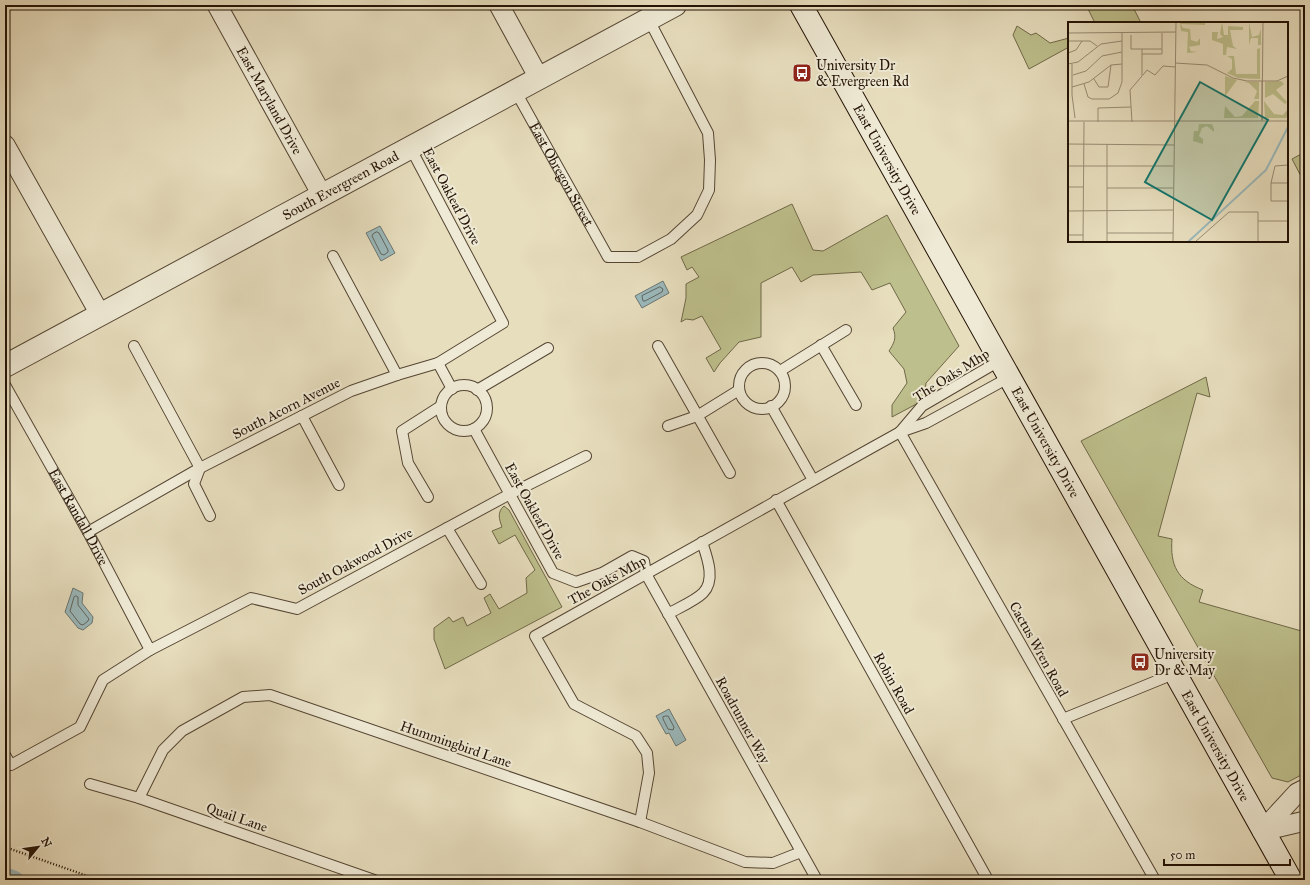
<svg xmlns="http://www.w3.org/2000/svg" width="1310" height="885" viewBox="0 0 1310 885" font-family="'IM FELL Great Primer',serif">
  <rect width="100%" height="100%" fill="#e7debe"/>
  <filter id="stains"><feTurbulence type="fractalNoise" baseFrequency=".005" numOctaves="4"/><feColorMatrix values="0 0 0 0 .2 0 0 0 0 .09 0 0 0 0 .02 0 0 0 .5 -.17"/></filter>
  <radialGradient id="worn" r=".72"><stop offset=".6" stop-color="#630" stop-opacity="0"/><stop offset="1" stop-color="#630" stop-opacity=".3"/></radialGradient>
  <g fill="#bdbf8c" stroke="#706848">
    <path d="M1086,5H1132L1141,23H1095Z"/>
    <path d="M1017,26L1031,35L1036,33L1050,43L1069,38V47L1029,69L1013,35Z"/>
    <path d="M1305,152V184L1292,159Z"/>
    <path d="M792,204L813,250L823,251L887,215L959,346L926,383L924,400L892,417V405L907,383L904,369L889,351C894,343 897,338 893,328L906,312L890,283L872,290L861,272L813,275L801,282L792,267L761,283V337L739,342L720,363L714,372L706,358L721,349L702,316L693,320L686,319L681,322L686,298V284L699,277L692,267L687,270L681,257Z"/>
    <path d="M1206,377L1210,397L1197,393L1158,536L1172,539C1170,565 1177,580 1203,590L1199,602L1305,632V773L1288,782L1272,778L1081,441Z"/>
    <path d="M504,506L509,510L562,607L445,669L434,639V628L449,617L453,622L463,617L467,626L491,613L484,598L490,594L499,609L527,593L526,578L535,570L515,535L499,544L492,531L502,527C499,519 497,512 504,506Z"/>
  </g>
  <g fill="#9bb9bc" stroke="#6b7673">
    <path d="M380,226L395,253L381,261L366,233Z"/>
    <path d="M663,281L669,293L642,308L635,296Z"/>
    <path d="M73,588L83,593L82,603L93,617L92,623L83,630L78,628L65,612Z"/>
    <path d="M669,709L686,740L676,746L669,733L666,734L656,716Z"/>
  </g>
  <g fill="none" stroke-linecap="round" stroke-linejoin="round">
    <g stroke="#5f6660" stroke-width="1">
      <path d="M377,232L379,233L388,250V252L384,255L381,254L372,236L373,234Z"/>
      <path d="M660,287L663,289L662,292L645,301H643L642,296Z"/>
      <path d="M76,596L78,597V605L89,619L88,621L83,625L80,624L70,611L74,597Z"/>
      <path d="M666,716H668L674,727L673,730L668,729L663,719V717Z"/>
    </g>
    <path stroke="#9bb9bc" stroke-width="18" d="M5,876L15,880"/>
    <g stroke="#544533" stroke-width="12">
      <g id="service">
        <path id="s1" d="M516,92L608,257H638L671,239L697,215L709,190L710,160L708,133L649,20"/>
        <path d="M333,256L397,375"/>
        <path d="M821,345L856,405"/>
        <path d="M134,346L200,468L194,484L210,516"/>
        <path d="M658,346L730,473"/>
        <path d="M438,363L452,389"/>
        <circle cx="762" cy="386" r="23"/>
        <path d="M780,371L846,330"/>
        <path id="s2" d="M5,385L88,532L150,650"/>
        <circle cx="464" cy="408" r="23"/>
        <path d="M477,390L548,348"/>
        <path d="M771,406L813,480"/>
        <path d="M302,416L339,485"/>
        <path d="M668,426L697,416L739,390"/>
        <path d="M474,429L553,573L576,582L602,573L632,556L644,561L646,574L817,880"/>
        <path d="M900,432L1155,880"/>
        <path d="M900,432L922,406L1001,360"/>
        <path d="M428,497L408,463L402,431L441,406"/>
        <path d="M776,500L988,880"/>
        <path d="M447,528L481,584"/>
        <path d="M88,532L200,468L351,391L397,375L438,363L503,323L410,147"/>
        <path d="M668,614C678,608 695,601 703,593C716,580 707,557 702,542"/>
        <path d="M1063,719L1176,673"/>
        <path d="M5,755L11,765L80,727L103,680L150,650L251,598L297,609L510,494L586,456"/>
        <path d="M90,784L139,798L374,880"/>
        <path d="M139,798L163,750L182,731L243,697L270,695L640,822L745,862L773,863L801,852"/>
        <path d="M640,822L649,773L647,753L636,736L574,704L535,636L873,447L900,432L926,423L1010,377"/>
      </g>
    </g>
    <g stroke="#544533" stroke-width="21">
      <g id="minor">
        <path id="s3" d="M217,5L322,195"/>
        <path d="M499,5L539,78"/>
        <path d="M5,145L100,314"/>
        <path d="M1262,831L1297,793L1305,789"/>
        <path d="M1262,831L1305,821"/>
      </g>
    </g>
    <g stroke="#544533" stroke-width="24">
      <g id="tertiary">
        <path id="s4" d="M5,366L675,5"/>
      </g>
    </g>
    <g stroke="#231205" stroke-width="24">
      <g id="secondary">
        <path id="s5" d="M801,5L1291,880"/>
      </g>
    </g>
    <path stroke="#231205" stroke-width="2.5" stroke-dasharray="1 2" stroke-linecap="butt" d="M5,847L99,880"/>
    <use href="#service" stroke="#efead5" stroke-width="10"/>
    <use href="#minor" stroke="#efead5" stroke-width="19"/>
    <use href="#tertiary" stroke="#efead5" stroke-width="22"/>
    <use href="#secondary" stroke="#efead5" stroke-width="22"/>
  </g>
  <defs>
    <g id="bus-square" transform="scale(1)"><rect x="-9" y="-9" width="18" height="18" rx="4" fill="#8f2418" stroke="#efead5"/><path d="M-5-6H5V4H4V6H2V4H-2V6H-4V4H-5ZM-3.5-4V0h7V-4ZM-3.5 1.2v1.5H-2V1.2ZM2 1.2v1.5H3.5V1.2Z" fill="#fff"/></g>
  </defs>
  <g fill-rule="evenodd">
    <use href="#bus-square" x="802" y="73"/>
    <use href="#bus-square" x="1140" y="662"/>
  </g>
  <g text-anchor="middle" stroke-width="4" stroke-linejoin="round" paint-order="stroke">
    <g font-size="14" fill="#231205" stroke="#efead5" text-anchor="start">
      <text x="816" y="70">University Dr<tspan x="816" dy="16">&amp; Evergreen Rd</tspan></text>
      <text x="1154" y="659">University<tspan x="1154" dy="16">Dr &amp; May</tspan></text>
    </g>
    <g font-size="14" fill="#231205" stroke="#efead5">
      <text dy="5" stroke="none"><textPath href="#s3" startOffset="109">East Maryland Drive</textPath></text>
      <text dy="5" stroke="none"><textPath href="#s5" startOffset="177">East University Drive</textPath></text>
      <text dy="5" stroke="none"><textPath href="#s1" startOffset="94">East Obregon Street</textPath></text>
      <text dy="5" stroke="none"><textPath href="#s4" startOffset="381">South Evergreen Road</textPath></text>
      <text transform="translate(452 196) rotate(62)" y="5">East Oakleaf Drive</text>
      <text transform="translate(951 375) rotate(-32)" y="5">The Oaks Mhp</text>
      <text transform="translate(286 408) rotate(-27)" y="5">South Acorn Avenue</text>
      <text dy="5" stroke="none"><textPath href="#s5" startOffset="501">East University Drive</textPath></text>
      <text transform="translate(535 511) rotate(61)" y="5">East Oakleaf Drive</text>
      <text dy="5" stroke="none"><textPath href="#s2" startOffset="151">East Randall Drive</textPath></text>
      <text transform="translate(355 561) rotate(-28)" y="5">South Oakwood Drive</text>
      <text transform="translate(607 580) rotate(-29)" y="5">The Oaks Mhp</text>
      <text transform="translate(1039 649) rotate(61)" y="5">Cactus Wren Road</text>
      <text transform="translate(894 683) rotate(61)" y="5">Robin Road</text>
      <text transform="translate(743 720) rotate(61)" y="5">Roadrunner Way</text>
      <text transform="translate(456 744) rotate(19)" y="5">Hummingbird Lane</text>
      <text dy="5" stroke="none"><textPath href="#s5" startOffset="849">East University Drive</textPath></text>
      <text transform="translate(237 817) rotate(19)" y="5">Quail Lane</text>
    </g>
  </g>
  <g transform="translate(1068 22)">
    <rect width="220" height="220" fill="#e7debe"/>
    <path d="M112,0H137V3L113,2L115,6L122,7L123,18L129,20L132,16V23L121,25L123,29L129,30L119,31L120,10L113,9ZM154,0L156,13H160V4L175,5V8H162L165,24L169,27L159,25L158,33H155V22L144,18V10H150L149,17L155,15L152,12ZM181,0L184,15L191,13L193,7V23H190V16H183L181,23ZM192,26V57L170,56L159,51L164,47V37L159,34H166L168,52H189V27ZM157,54L169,58L158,73H157ZM213,59L216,62L208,68L219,80L217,82L205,72L197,76V60ZM176,60H191V77H186L189,69L181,61ZM187,79H191L190,96H156L157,84L167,95L174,94ZM196,79L206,92L215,93L220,87V94L218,96H197ZM131,102H144L146,107V110L139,104L134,106L131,114L135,117V122L125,119L126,109H130Z" fill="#bdbf8c"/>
    <path fill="none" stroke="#9bb9bc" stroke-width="2" d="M120,220L198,148L220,105"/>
    <path fill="none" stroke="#998c74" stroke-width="1" d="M0,11L108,10M63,13V27H94M0,19H22L29,24M0,31L8,28L14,19M74,32H94V11M107,41L139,43L165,56L179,59H209L220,54M0,42L10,40L33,22L54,19M4,42V73L7,96M5,53L18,49L34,34L54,30M75,53L79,48L87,53L95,44L107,45M26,57L31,65H40L43,43M16,62L20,75L24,77H41L50,71L54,60V11M4,65L21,60L43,43L54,42M194,98V59M0,99H220M194,99L195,0M30,100V86L63,85M64,100L62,68L74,54V27M0,122L106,123M220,143L207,144L203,161V179H220M0,144H105M203,161H220M0,165H15M39,166H105M0,189L105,188M190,199H220M39,211H105M0,213H15M15,220L16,100M39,220V122M105,220L108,0M127,220L161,190H190V220"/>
    <path fill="#0f766e" fill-opacity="0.15" stroke="#0f766e" stroke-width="2" d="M132,60L200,98L144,198L77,160Z"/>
    <rect width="220" height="220" fill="none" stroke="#231205" stroke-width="2"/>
  </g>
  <rect width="1310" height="885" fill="none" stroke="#e7debe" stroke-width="20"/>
  <rect x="6" y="6" width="1298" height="873" fill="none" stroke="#231205" stroke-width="2"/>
  <rect x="10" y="10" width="1290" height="865" fill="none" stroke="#231205"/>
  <g transform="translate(38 847) rotate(61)" stroke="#efead5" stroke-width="3" paint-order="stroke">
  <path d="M0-3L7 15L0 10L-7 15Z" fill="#231205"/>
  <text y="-6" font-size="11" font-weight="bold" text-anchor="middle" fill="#231205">N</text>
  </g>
  <path d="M1164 859v6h126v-6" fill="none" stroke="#231205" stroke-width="2"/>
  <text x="1170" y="859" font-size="12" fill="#231205" stroke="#efead5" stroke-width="3" paint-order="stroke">50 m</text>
  <rect width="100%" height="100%" filter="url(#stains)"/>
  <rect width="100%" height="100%" fill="url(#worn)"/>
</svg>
